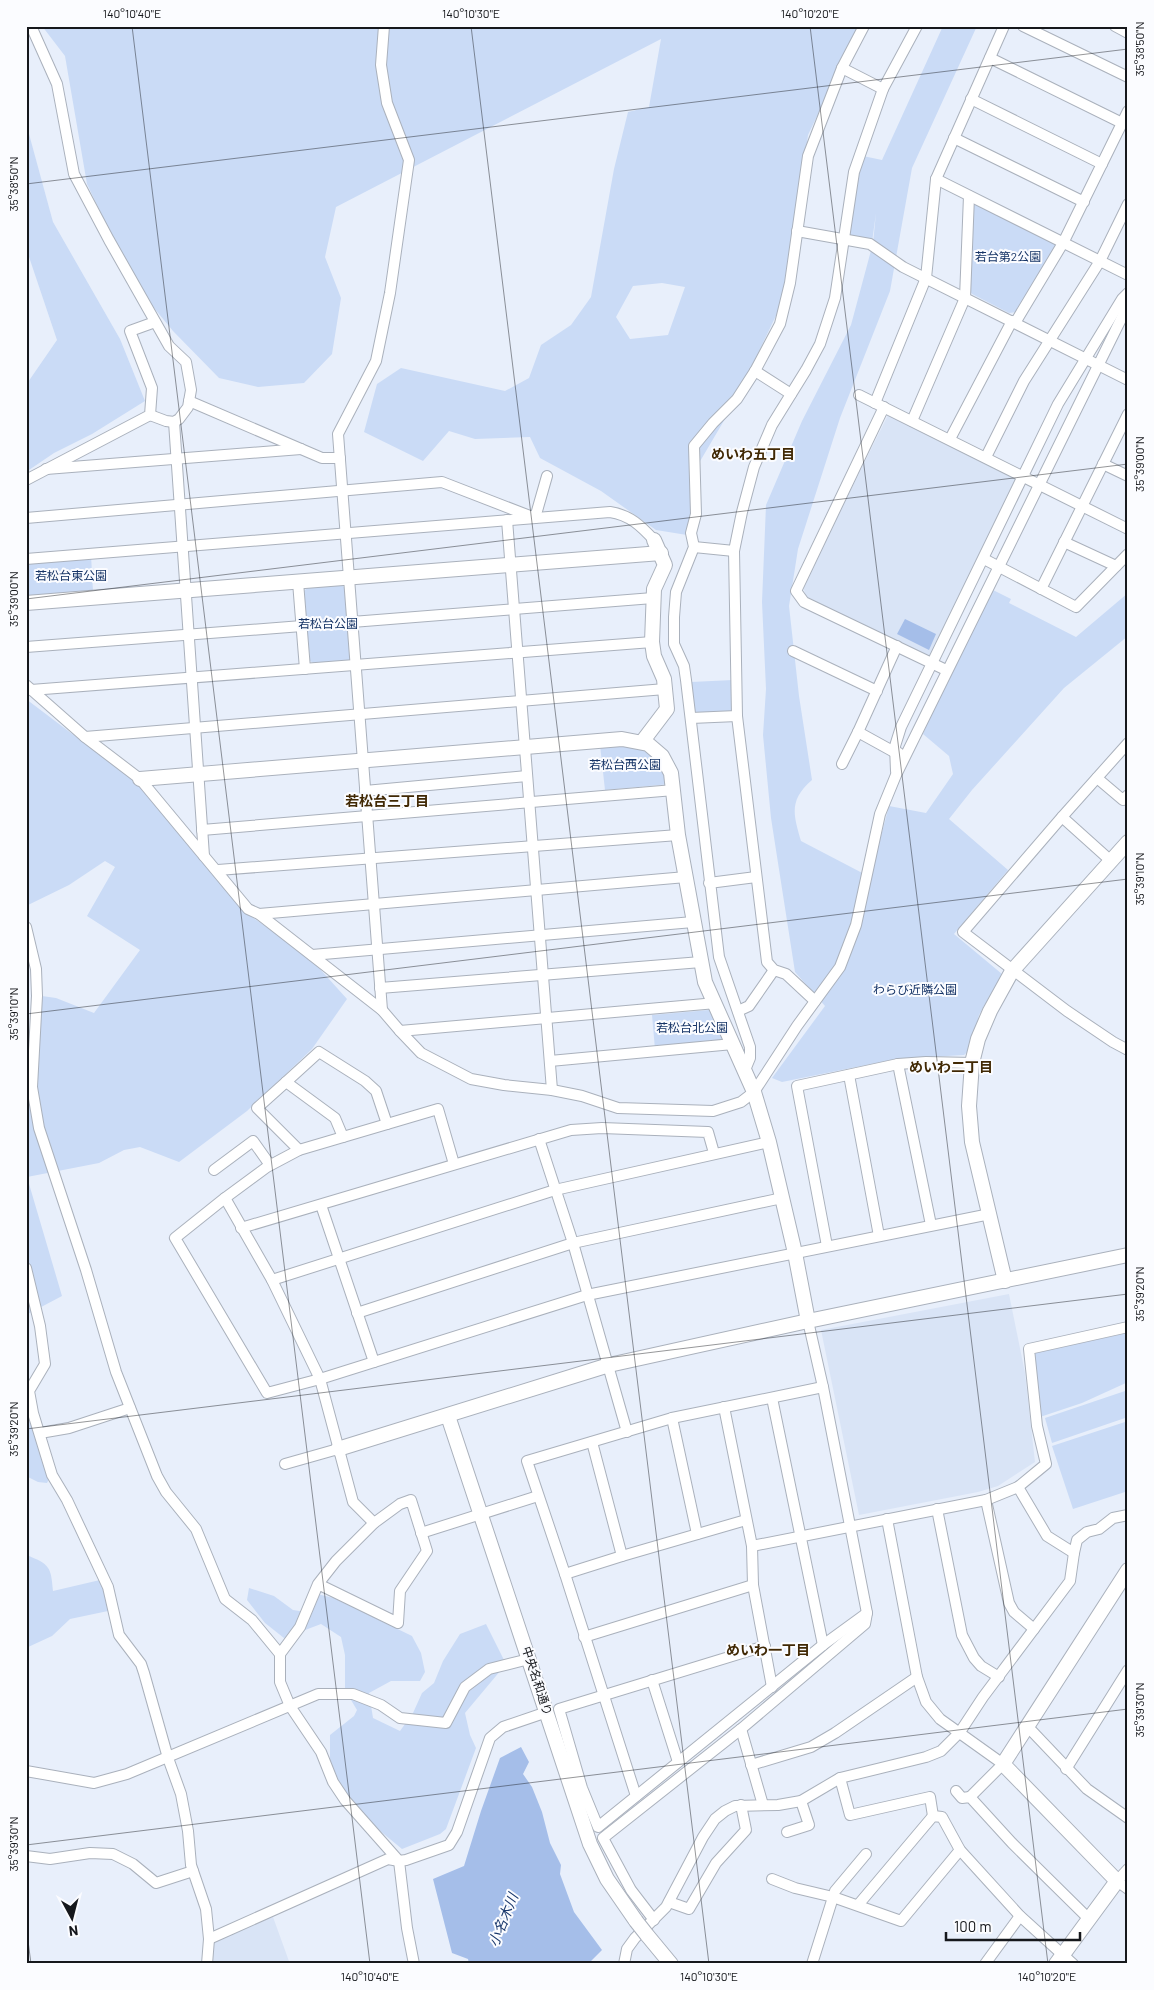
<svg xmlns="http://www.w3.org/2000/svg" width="1154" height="1990" viewBox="0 0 1154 1990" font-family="Barlow,'Noto Sans JP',sans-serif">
  <rect width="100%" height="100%" fill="#e8effb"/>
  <g fill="#d9e4f6">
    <path d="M894,414L1017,475L1020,482L934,656L929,657L806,597L803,586L888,415Z"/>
    <path d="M1009,1294L1025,1373L1035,1462L998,1486L978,1492L859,1515L821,1330Z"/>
    <path d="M273,1917L290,1964H210L212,1940Z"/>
  </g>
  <g fill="#cadbf6" fill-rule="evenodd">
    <path d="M42,26H860L808,135L786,295L732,407L699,463L687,535L656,530L601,491L540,458L530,437L475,439L449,431L423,461L364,432L377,384L401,368L505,391L529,378L541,345L571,325L591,297L614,169L628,112L649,107L661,39L336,207L325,257L341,298L332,354L304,383L258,387L219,378L173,331L135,285L87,184L65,56ZM662,283L685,287L668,335L630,339L616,317L633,286Z"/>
    <path d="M943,26H977L912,168L890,291L840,418L798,549L789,606L799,696L812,780C789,800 793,814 801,841L870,877L889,806L926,813L953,774L949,756L923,734L947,675L989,592L991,593L993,590L1011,599L1009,603L1076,637L1128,593V636L1064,688L972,790L949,819L1008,870L954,934L1002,974L979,1015L970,1050L964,1055L896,1059L782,1082L772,1078L825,1006L795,972L771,818L763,735L766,689L762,602L766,505L802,421L851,325L873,243L876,213L872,242L850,237L847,233L855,184L863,156L882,160Z"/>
    <path d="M26,123L53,222L120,339L145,401L92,434L54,453L26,472V385L57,340L26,248Z"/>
    <path d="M978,202L1057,240L1058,247L1017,312L1009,313L972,294L970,291L973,205Z"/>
    <path d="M91,555L93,592L29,598L26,594V561Z"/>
    <path d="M341,585L346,588L351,657L347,663L317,665L310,661L304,591L309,586Z"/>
    <path d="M733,680L734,711L699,714L694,710L691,682Z"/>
    <path d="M26,699L141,786L245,912L310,958L347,999L312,1049L247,1111L179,1162L140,1147L124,1150L99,1163L27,1177L62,1296L26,1315V1030H40L42,996L56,998L94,1013L140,950L87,916L115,867L105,861L69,885L26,906Z"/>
    <path d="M623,742L655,753L670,784L605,790L600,745Z"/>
    <path d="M709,1010L714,1012L725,1040L655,1049L652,1015Z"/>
    <path d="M1128,1333V1382L1082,1403L1040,1417L1034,1359L1035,1352Z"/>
    <path d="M1128,1390V1417L1052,1443L1045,1418Z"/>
    <path d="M26,1404L49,1479L47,1483L38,1482L26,1476Z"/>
    <path d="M1128,1421V1491L1073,1509L1052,1446Z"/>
    <path d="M26,1555C50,1564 51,1567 53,1591L100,1580L105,1590L108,1611L70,1619L52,1636L26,1648Z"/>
    <path d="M249,1588L274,1596L293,1610L312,1613L317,1594L334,1598L412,1636L421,1653L425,1672L420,1681H391L369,1693L373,1718L400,1731L413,1713L422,1693L434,1683L443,1661L460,1634L486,1624L506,1664L465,1713L470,1735L476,1748L446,1829L440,1834L402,1849L356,1811L330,1768V1735L354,1716L357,1710L345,1690V1655L341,1637L321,1624L284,1638L265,1623L247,1600Z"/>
  </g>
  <g fill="#a5bee9">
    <path d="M905,619L936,634L929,650L897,634Z"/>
    <path d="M521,1747L529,1762L523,1774L532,1787L542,1812L550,1843L561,1865L560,1874L574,1912L602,1950L588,1964H469L468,1959L452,1953L433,1879L464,1866L481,1811L500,1758Z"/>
  </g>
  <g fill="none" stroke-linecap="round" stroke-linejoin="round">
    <g stroke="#aab1bc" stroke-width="12">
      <g id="street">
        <path d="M31,26L57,84L74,174L109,240L169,346L186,362L191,390L188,407L179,419L174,422L166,421L150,415"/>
        <path d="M1023,26L1128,77"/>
        <path d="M1115,26L1128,33"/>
        <path d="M990,58L1122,123"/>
        <path d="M842,68L883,89"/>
        <path d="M971,99L1102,164"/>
        <path d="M954,138L1084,202"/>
        <path d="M936,179L1128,275"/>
        <path d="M797,231L870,244L903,267L1128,380"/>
        <path d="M1015,323L1063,243L1128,111"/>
        <path d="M755,371L791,394"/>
        <path d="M859,395L1128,529"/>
        <path d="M189,401L322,458H340"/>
        <path d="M875,403L926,278L936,179L1004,26"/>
        <path d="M884,407L796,591L804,602L946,670"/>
        <path d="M912,421L965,298L969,196"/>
        <path d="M174,422L204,856"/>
        <path d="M950,439L1012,321"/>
        <path d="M986,457L1024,381L1100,261L1128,204"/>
        <path d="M1103,464L1128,476"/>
        <path d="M46,469L301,449"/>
        <path d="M26,480L150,415L152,388L130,331L155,322"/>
        <path d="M26,518L442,482L535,518L547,476"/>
        <path d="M507,520L552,1090"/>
        <path d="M1064,542L1116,566"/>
        <path d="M694,547L734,551"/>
        <path d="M26,559L610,512C630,515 641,526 654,540"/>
        <path d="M984,559L1076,607L1128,554"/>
        <path d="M298,582L305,669"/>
        <path d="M1041,589L1128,414"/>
        <path d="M352,622L653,598"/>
        <path d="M26,647L302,626"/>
        <path d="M793,651L877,691"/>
        <path d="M26,685L85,737L140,779L248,909L259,914L382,1010L400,1031L421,1053L471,1079L504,1085L552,1090L582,1096L618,1108L713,1111L741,1102L754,1092L797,1026L840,967L856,925L880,814L896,775L1128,305"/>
        <path d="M31,690L652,642"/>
        <path d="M691,718L737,716"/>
        <path d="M858,732L896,753H899"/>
        <path d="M85,737L665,689"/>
        <path d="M1128,743L1062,817L963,932L1067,1011L1113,1042L1128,1050"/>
        <path d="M842,764L858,732L897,646"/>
        <path d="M896,771L895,746L901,727L1058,404L1122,299L1128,293"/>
        <path d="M1097,778L1123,800L1128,795"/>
        <path d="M365,791L527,776"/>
        <path d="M1062,817L1111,861"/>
        <path d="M202,830L674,790"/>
        <path d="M218,870L678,835"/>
        <path d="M709,883L756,877"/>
        <path d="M259,914L686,877"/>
        <path d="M26,927L36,969L37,996L32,1087L39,1128L86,1270L116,1372L157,1476L166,1492L196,1529L225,1599L252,1620L280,1654"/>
        <path d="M312,955L693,922"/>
        <path d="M380,988L701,962"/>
        <path d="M815,1001L786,974L774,970L767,962L737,716L734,551L742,512L754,467L772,425L806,370L820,344L835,298L854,172L883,89L917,26"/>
        <path d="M382,1010L338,434L376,361L390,293L409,160L387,103L381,65L384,26"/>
        <path d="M738,1011L749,1006L774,970"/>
        <path d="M400,1031L716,1003"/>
        <path d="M550,1061L733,1044"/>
        <path d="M898,1064L931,1225"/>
        <path d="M745,1070L750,1058V1047L719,957L686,680L684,666L674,644V617L676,592L694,547L691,533L696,514L694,446L713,423L737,399L755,371L780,324L790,283L808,156L842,68L864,26"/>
        <path d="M849,1075L879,1236"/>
        <path d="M286,1082L257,1108L299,1150"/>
        <path d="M343,1137L335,1118L286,1082L319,1052L365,1081L376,1091L387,1124"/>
        <path d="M539,1139L573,1243L627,1432"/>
        <path d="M454,1164L438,1109L299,1150L267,1167L225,1198L175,1238L267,1393L320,1379L587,1295L990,1214"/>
        <path d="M214,1170L253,1141L270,1165"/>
        <path d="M225,1198L272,1280L320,1379L353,1502L374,1523"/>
        <path d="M321,1205L374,1362"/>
        <path d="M241,1228L571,1130L602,1128L708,1132L714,1153"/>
        <path d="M827,1246L797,1086L898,1064L926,1062L972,1063"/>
        <path d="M26,1268L40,1326L45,1364L29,1391L33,1413L52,1475L67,1500L108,1587L119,1635L141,1664L144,1673L168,1758L181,1794L188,1831L191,1865L206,1909L209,1939L207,1964"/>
        <path d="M272,1280L555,1190L769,1142"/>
        <path d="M357,1313L573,1243L782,1198"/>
        <path d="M772,1398L823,1645"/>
        <path d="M724,1407L752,1546L753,1585L772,1687"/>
        <path d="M672,1418L697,1534"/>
        <path d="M40,1433L69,1428L130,1408"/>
        <path d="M592,1442L622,1556"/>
        <path d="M285,1464L338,1449"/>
        <path d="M1018,1487L1047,1536L1074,1553"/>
        <path d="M986,1500L1009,1603L1014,1612L1034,1629"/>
        <path d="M937,1509L962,1635L974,1658L981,1666L999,1677"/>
        <path d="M887,1519L917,1677L926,1702L940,1719L1003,1764L970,1797"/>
        <path d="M421,1533L538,1496"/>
        <path d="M752,1546L986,1500L1018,1487L1046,1464L1037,1426L1029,1349L1128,1327"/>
        <path d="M565,1574L622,1556L746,1520"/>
        <path d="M318,1584L398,1623L400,1591L427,1551L411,1500L400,1504L374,1523L336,1561L318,1584L300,1627L280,1654V1682L290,1706L321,1752L333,1782L345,1800L399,1861L407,1928L414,1964"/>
        <path d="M584,1637L753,1585"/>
        <path d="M765,1646L559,1709L582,1788L598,1827L823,1645L867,1613"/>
        <path d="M652,1680L678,1762"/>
        <path d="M1028,1727L1087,1789L1128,1818"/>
        <path d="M741,1729L763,1805"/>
        <path d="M751,1765L811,1747L835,1733L917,1677"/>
        <path d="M1066,1769L1128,1670"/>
        <path d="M26,1771L94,1783L127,1774L318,1694H353L381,1705L400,1718L446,1723L465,1687L489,1669L529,1659"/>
        <path d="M840,1778L850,1815L930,1797L933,1816"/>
        <path d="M956,1791L962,1798L970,1797L1012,1843L1089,1919"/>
        <path d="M636,1796L565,1574L527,1461L672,1418L823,1387"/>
        <path d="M787,1832L809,1825L801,1801"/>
        <path d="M26,1856L50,1859L90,1853L113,1854L133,1864L156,1883L193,1871"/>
        <path d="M1128,1869L1117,1881L1128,1889"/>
        <path d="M772,1879L795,1888L833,1897L901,1921L960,1850"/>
        <path d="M669,1902L689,1909L716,1863L746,1830L741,1805"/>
        <path d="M858,1905L933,1816L942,1817L960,1850L1020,1916L1073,1964"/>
        <path d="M654,1920L631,1890L603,1838L741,1729L865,1624L867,1613L823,1387L808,1321"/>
        <path d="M209,1939L388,1859L399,1861L406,1860L449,1845L457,1832L490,1738L503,1727L547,1712"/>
        <path d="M624,1964L627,1949L635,1938L666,1907L703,1837L715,1819L725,1811L735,1806L778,1805L801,1801L840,1778L926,1757L941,1751L960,1732L983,1697L1070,1581L1074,1553L1077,1540L1087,1532L1099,1529L1113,1518L1128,1515"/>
        <path d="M812,1964L835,1891L866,1854"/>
        <path d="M985,1964L1020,1916"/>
      </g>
    </g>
    <g stroke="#aab1bc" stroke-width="16">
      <g id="secondary">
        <path d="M26,603L661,553"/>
        <path d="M642,742L667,709L664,679L654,656L652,642L654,589L665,565L654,540"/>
        <path d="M140,779L622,739L648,744L662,756L671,773L678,835L705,982L754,1092L769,1142L795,1253L808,1321"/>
        <path d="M1005,1281L972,1142L969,1106L972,1063L978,1039L990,1011L1012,971L1128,842"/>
        <path d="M448,1416L590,1844L607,1879L636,1921"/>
        <path d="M338,1449L609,1365L808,1321L1128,1255"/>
        <path d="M647,1935L671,1964"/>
        <path d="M1056,1964L1117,1881L1003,1764L1128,1570"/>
      </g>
    </g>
    <use href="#street" stroke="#fff" stroke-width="10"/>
    <use href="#secondary" stroke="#fff" stroke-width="14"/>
    <g stroke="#aab1bc" stroke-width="16" stroke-linecap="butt">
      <path id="secondary-bridge" d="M636,1921L647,1935"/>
    </g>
    <use href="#secondary-bridge" stroke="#fff" stroke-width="14"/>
  </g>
  <path fill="none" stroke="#16181c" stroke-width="1" stroke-opacity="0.45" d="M132,26L370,1964M471,26L709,1964M810,26L1048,1964M26,184L1128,49M26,599L1128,464M26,1014L1128,879M26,1429L1128,1294M26,1845L1128,1709M26,1925L31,1964"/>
  <g text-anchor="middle" stroke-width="4" stroke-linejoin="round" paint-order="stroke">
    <g font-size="12" fill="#153366" stroke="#fbfcff">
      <text x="1008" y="261">若台第2公園</text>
      <text x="71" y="580">若松台東公園</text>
      <text x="328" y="628">若松台公園</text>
      <text x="625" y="769">若松台西公園</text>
      <text x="915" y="994">わらび近隣公園</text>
      <text x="692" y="1032">若松台北公園</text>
    </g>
    <g font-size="12" fill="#16181c" stroke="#fbfcff">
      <text transform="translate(537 1681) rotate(72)" y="4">中央名和通り</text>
    </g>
    <g font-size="14" font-weight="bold" fill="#402804" stroke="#fbfcff">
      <text x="753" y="459">めいわ五丁目</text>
      <text x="387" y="806">若松台三丁目</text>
      <text x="951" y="1072">めいわ二丁目</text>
      <text x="768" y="1655">めいわ一丁目</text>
    </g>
    <g font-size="14" font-style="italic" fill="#1a386c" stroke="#fbfcff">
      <text transform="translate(503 1920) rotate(-68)" y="5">小名木川</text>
    </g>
  </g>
  <rect width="1154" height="1990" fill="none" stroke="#fbfcff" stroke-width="55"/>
  <g transform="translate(72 1918) rotate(173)" stroke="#fbfcff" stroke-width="4" paint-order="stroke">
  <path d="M0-4L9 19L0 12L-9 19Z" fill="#16181c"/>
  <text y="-8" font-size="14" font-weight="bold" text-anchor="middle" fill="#16181c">N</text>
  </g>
  <path d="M946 1932v8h134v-8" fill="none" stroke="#16181c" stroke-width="2.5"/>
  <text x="954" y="1932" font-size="15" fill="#16181c" stroke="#fbfcff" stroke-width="4" paint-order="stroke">100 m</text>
  <rect x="28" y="28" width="1098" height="1934" fill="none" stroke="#16181c" stroke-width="2"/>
  <g font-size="12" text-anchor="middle" fill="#16181c">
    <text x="132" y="18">140°10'40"E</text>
    <text x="471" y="18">140°10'30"E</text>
    <text x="810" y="18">140°10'20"E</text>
    <text transform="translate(1140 49) rotate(-90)" y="4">35°38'50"N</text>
    <text transform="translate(14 184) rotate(-90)" y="4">35°38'50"N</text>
    <text transform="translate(1140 464) rotate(-90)" y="4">35°39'00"N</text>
    <text transform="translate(14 599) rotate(-90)" y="4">35°39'00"N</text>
    <text transform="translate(1140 879) rotate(-90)" y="4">35°39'10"N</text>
    <text transform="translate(14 1014) rotate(-90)" y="4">35°39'10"N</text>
    <text transform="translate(1140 1294) rotate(-90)" y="4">35°39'20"N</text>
    <text transform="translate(14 1429) rotate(-90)" y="4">35°39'20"N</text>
    <text transform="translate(1140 1710) rotate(-90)" y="4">35°39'30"N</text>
    <text transform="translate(14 1844) rotate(-90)" y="4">35°39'30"N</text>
    <text x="370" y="1981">140°10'40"E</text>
    <text x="709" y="1981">140°10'30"E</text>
    <text x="1047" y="1981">140°10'20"E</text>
  </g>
</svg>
